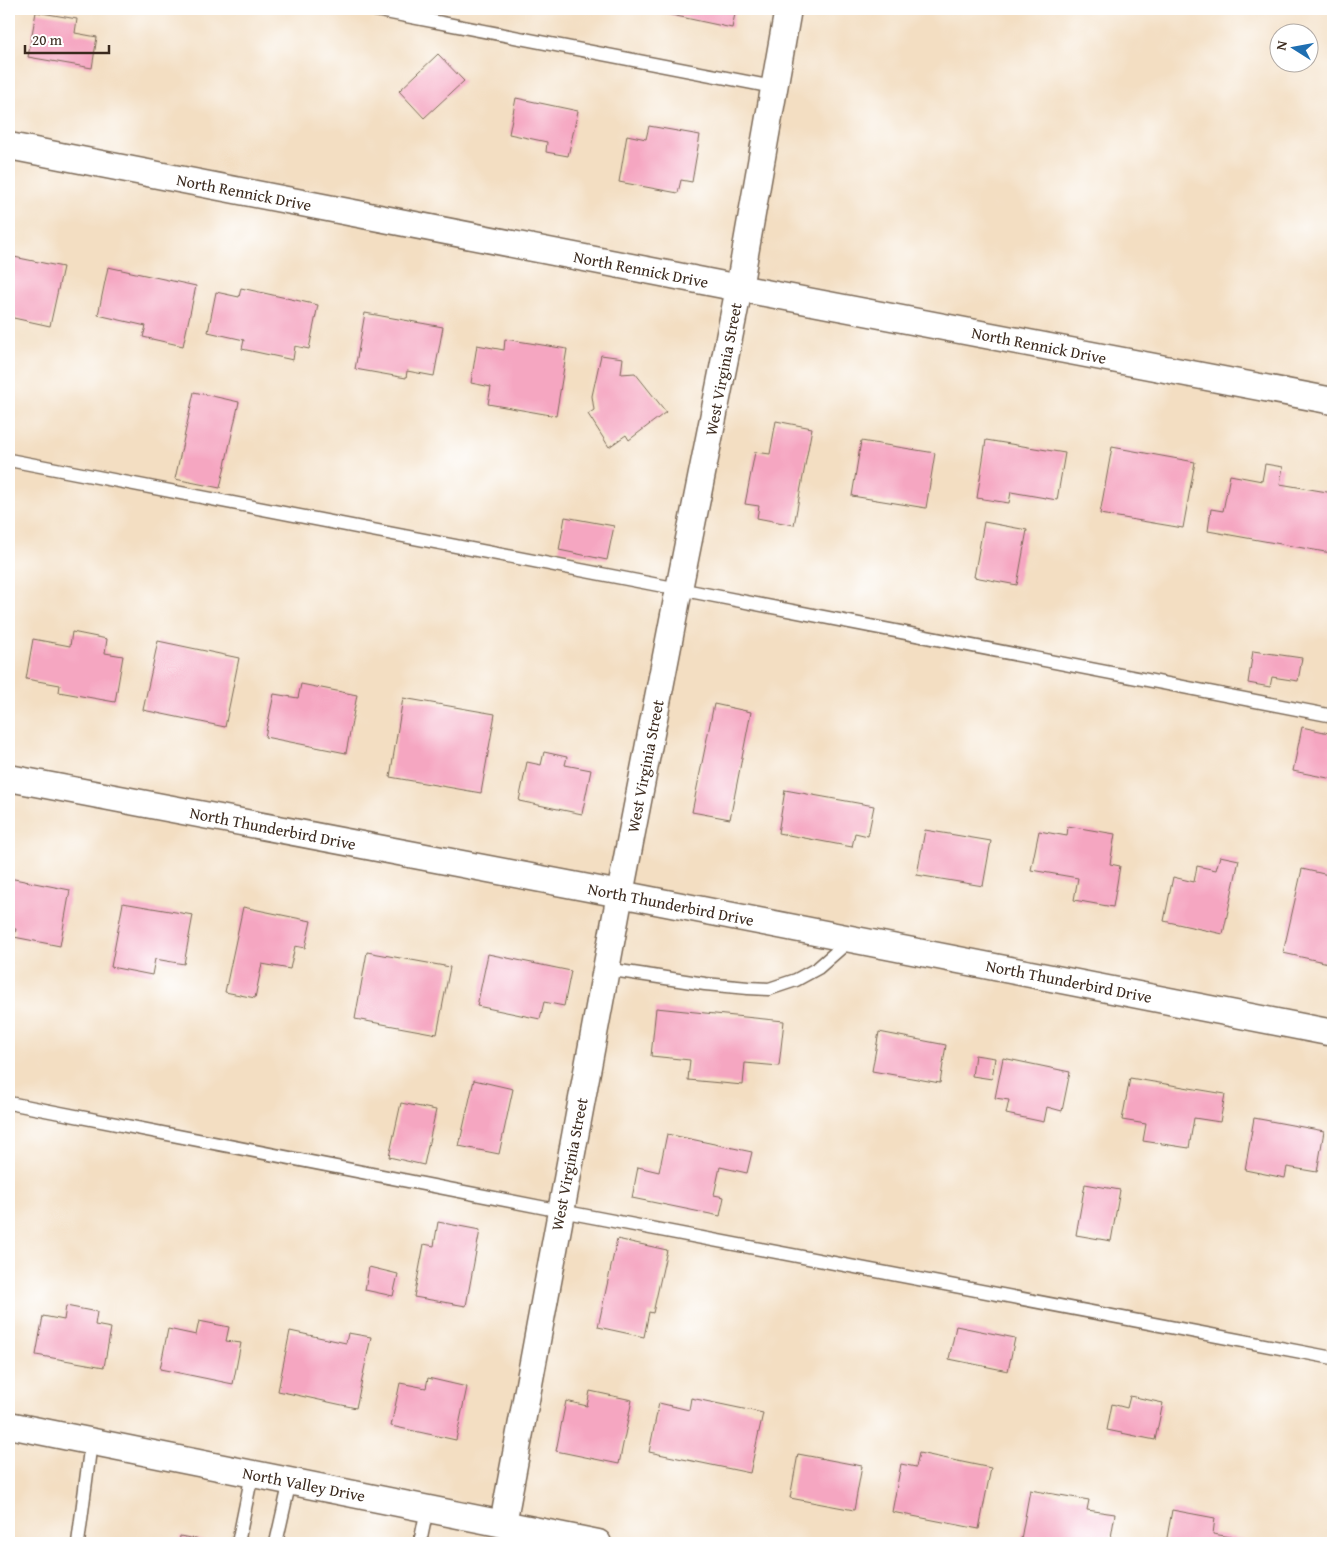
<svg xmlns="http://www.w3.org/2000/svg" width="1342" height="1552" viewBox="0 0 1342 1552" font-family="'Gentium Book Plus',serif">
  <rect width="100%" height="100%" fill="#fff"/>
  <filter id="ink" filterUnits="userSpaceOnUse"><feTurbulence type="fractalNoise" baseFrequency=".02" numOctaves="2"/><feDisplacementMap in="SourceGraphic" scale="10" xChannelSelector="R" yChannelSelector="G"/><feConvolveMatrix kernelMatrix="1 2 1 2 8 2 1 2 1" color-interpolation-filters="sRGB"/></filter>
  <filter id="wash" filterUnits="userSpaceOnUse"><feTurbulence type="fractalNoise" baseFrequency=".0096" numOctaves="4" result="noise"/><feDisplacementMap in="SourceGraphic" scale="20" xChannelSelector="R" yChannelSelector="G"/><feGaussianBlur stdDeviation="1.12" result="paint"/><feColorMatrix in="noise" values="0 0 0 0 0 0 0 0 0 0 0 0 0 0 0 0 0 1.4 0 .05"/><feComposite in="paint" operator="in"/></filter>
  <g filter="url(#wash)">
    <rect width="100%" height="100%" fill="#f3dec2"/>
    <g id="blocks">
      <g fill="#f5a6c1">
        <path d="M654,9H736L732,28L653,11Z"/>
        <path d="M36,12L77,19L75,33L97,37L92,68L28,57Z"/>
        <path d="M438,54L464,81L424,118L399,91Z"/>
        <path d="M516,98L578,111L568,156L546,152L547,142L509,134Z"/>
        <path d="M649,126L700,135L692,182L681,180L678,193L619,182L627,135L646,139Z"/>
        <path d="M9,256L63,267L50,326L9,317Z"/>
        <path d="M108,267L196,286L183,346L143,337L146,326L98,315Z"/>
        <path d="M241,288L318,305L309,349L295,346L293,360L242,349L244,340L208,332L216,292L239,297Z"/>
        <path d="M365,313L443,327L434,376L407,371L406,378L355,369Z"/>
        <path d="M505,339L567,349L556,416L488,404L491,387L471,383L477,345L504,350Z"/>
        <path d="M601,355L623,358L621,374L635,373L666,412L629,440L626,435L609,447L588,414L594,410L592,396Z"/>
        <path d="M194,392L239,402L220,488L175,479Z"/>
        <path d="M776,421L812,428L794,525L757,518L759,506L745,504L755,452L770,454Z"/>
        <path d="M986,440L1065,453L1057,500L1011,492L1009,503L977,498Z"/>
        <path d="M861,441L935,453L926,508L852,496Z"/>
        <path d="M1112,447L1195,462L1183,528L1100,514Z"/>
        <path d="M1265,464L1283,467L1280,484L1333,493V541L1331,553L1208,531L1211,509L1223,511L1230,475L1262,481Z"/>
        <path d="M565,517L614,526L607,560L559,550Z"/>
        <path d="M984,522L1027,530L1017,585L974,577Z"/>
        <path d="M72,632L107,639L105,653L123,656L115,702L59,692L60,685L26,679L33,639L70,646Z"/>
        <path d="M158,641L239,658L225,727L143,710Z"/>
        <path d="M1253,651L1302,658L1298,681L1272,677L1270,687L1248,683Z"/>
        <path d="M301,684L357,695L346,753L265,737L274,694L298,698Z"/>
        <path d="M403,698L495,714L481,793L390,777Z"/>
        <path d="M714,704L751,712L730,819L692,812Z"/>
        <path d="M1302,727L1333,734V779L1293,771Z"/>
        <path d="M544,752L567,757L565,765L591,770L582,814L519,801L527,762L541,765Z"/>
        <path d="M785,790L874,806L868,836L855,833L852,847L778,833Z"/>
        <path d="M1068,826L1115,834L1110,864L1120,866L1113,907L1074,900L1078,878L1031,870L1039,831L1067,836Z"/>
        <path d="M925,830L991,841L983,886L917,875Z"/>
        <path d="M1220,856L1239,860L1223,934L1164,921L1173,877L1194,882L1197,866L1216,870Z"/>
        <path d="M1302,869L1333,876V964L1283,953Z"/>
        <path d="M9,878L70,890L60,946L14,937L16,929L9,928Z"/>
        <path d="M123,903L193,915L184,964L155,959L152,975L111,967Z"/>
        <path d="M243,907L311,921L305,948L295,946L290,969L262,964L255,998L225,992Z"/>
        <path d="M367,952L450,967L437,1034L355,1019Z"/>
        <path d="M488,954L571,971L564,1006L544,1002L540,1019L477,1006Z"/>
        <path d="M656,1008L784,1021L779,1066L745,1063L743,1085L688,1080L690,1060L651,1056Z"/>
        <path d="M879,1032L946,1045L940,1083L872,1071Z"/>
        <path d="M975,1055L995,1058L992,1079L972,1076Z"/>
        <path d="M1003,1058L1070,1072L1062,1111L1047,1107L1044,1122L1006,1114L1009,1100L995,1098Z"/>
        <path d="M1130,1078L1225,1094L1220,1122L1194,1118L1189,1148L1143,1141L1146,1124L1122,1120Z"/>
        <path d="M474,1080L513,1089L499,1154L459,1146Z"/>
        <path d="M401,1103L436,1110L424,1165L389,1157Z"/>
        <path d="M1254,1118L1324,1131L1317,1172L1287,1167L1285,1178L1245,1170Z"/>
        <path d="M667,1134L752,1152L747,1173L720,1167L714,1195L724,1197L720,1216L632,1198L638,1167L659,1172Z"/>
        <path d="M1085,1184L1120,1190L1111,1241L1076,1235Z"/>
        <path d="M438,1222L480,1230L466,1306L414,1297L424,1244L434,1246Z"/>
        <path d="M617,1239L667,1250L653,1313L649,1312L644,1337L598,1327Z"/>
        <path d="M369,1267L398,1274L393,1296L365,1290Z"/>
        <path d="M66,1306L97,1312L95,1325L111,1328L104,1367L36,1355L43,1316L64,1320Z"/>
        <path d="M199,1321L229,1327L226,1341L241,1343L233,1384L160,1369L168,1329L196,1335Z"/>
        <path d="M956,1326L1015,1338L1008,1371L949,1359Z"/>
        <path d="M290,1331L346,1343L348,1333L371,1337L356,1408L278,1391Z"/>
        <path d="M428,1378L467,1387L456,1440L391,1426L400,1383L426,1388Z"/>
        <path d="M590,1391L632,1400L619,1464L556,1451L566,1401L587,1406Z"/>
        <path d="M1130,1396L1163,1403L1155,1440L1107,1430L1112,1404L1127,1408Z"/>
        <path d="M691,1398L763,1413L750,1473L649,1452L659,1403L689,1410Z"/>
        <path d="M919,1453L991,1468L979,1529L892,1512L901,1464L916,1467Z"/>
        <path d="M798,1454L862,1466L854,1510L790,1498Z"/>
        <path d="M1030,1490L1089,1500L1087,1510L1115,1514L1110,1543H1044L1021,1539Z"/>
        <path d="M1172,1510L1215,1518L1213,1534L1243,1539L1242,1543H1166Z"/>
        <path d="M180,1536L211,1542V1543H179Z"/>
      </g>
    </g>
  </g>
  <g filter="url(#ink)">
    <use href="#blocks" fill-opacity="0" stroke="#7b6957" stroke-width="1"/>
    <g fill="none" stroke-linecap="round" stroke-linejoin="round">
      <g stroke="#7b6957" stroke-width="15">
        <g id="service">
          <path d="M370,9L773,87"/>
          <path d="M9,460L679,589L1333,716"/>
          <path d="M606,969L705,984L748,988L769,989L796,980L818,968L850,940"/>
          <path d="M9,1103L561,1211L1333,1358"/>
          <path d="M78,1543L91,1442"/>
          <path d="M238,1543L252,1474"/>
          <path d="M276,1543L290,1481"/>
          <path d="M420,1543L427,1509"/>
        </g>
      </g>
      <g stroke="#7b6957" stroke-width="29">
        <g id="minor">
          <path d="M9,146L739,288L1333,401"/>
          <path d="M9,778L620,894L1333,1033"/>
          <path d="M9,1425L598,1543"/>
          <path d="M503,1524L620,894L679,589L739,288L788,9"/>
        </g>
      </g>
      <use href="#service" stroke="#fff" stroke-width="12"/>
      <use href="#minor" stroke="#fff" stroke-width="26"/>
    </g>
  </g>
  <g text-anchor="middle" stroke-width="4.5" stroke-linejoin="round" paint-order="stroke">
    <g font-size="16" fill="#3b2a1e" stroke="#fff">
      <text transform="translate(244 192) rotate(11)" y="6">North Rennick Drive</text>
      <text transform="translate(641 269) rotate(11)" y="6">North Rennick Drive</text>
      <text transform="translate(1039 345) rotate(11)" y="6">North Rennick Drive</text>
      <text transform="translate(723 369) rotate(-79)" y="6">West Virginia Street</text>
      <text transform="translate(645 766) rotate(-79)" y="6">West Virginia Street</text>
      <text transform="translate(273 828) rotate(11)" y="6">North Thunderbird Drive</text>
      <text transform="translate(671 904) rotate(11)" y="6">North Thunderbird Drive</text>
      <text transform="translate(1069 981) rotate(11)" y="6">North Thunderbird Drive</text>
      <text transform="translate(569 1164) rotate(-79)" y="6">West Virginia Street</text>
      <text transform="translate(304 1484) rotate(11)" y="6">North Valley Drive</text>
    </g>
  </g>
  <rect width="1342" height="1552" fill="none" stroke="#fff" stroke-width="30"/>
  <g transform="translate(1294 48) rotate(281)"><circle r="24" fill="#ffffff" stroke="#b1aaa5"/>
  <path d="M0-4L9 19L0 12L-9 19Z" fill="#1f6fb2"/>
  <text y="-8" font-size="14" font-weight="bold" text-anchor="middle" fill="#3b2a1e">N</text>
  </g>
  <path d="M25 45v8h84v-8" fill="none" stroke="#3b2a1e" stroke-width="2.5"/>
  <text x="32" y="45" font-size="15" fill="#3b2a1e" stroke="#ffffff" stroke-width="4" paint-order="stroke">20 m</text>
</svg>
